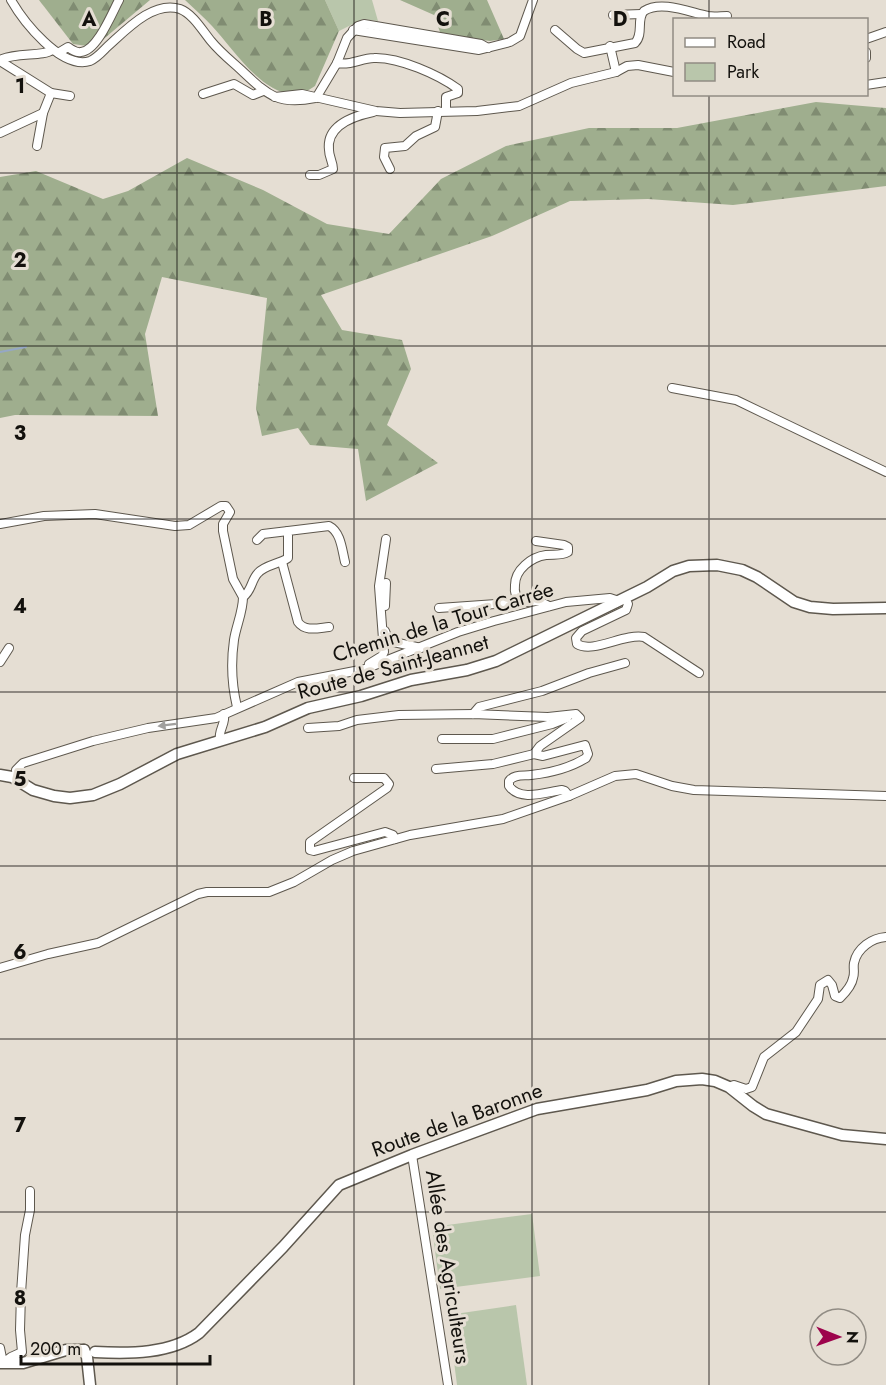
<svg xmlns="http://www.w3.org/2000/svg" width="886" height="1385" viewBox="0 0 886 1385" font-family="Jost,sans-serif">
  <defs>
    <pattern id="forest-firs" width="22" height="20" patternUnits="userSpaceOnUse" patternTransform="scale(1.5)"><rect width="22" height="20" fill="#9fae8e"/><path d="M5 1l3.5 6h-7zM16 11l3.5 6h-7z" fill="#808c72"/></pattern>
  </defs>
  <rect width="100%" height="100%" fill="#e5ded3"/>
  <g fill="#b9c6ab">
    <path d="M325,0H372L378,21L363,19L339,31Z"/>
    <path d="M532,1214L540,1276L440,1289L432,1227Z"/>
    <path d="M516,1305L527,1385H457L448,1315Z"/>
  </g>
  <g fill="url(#forest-firs)">
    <path d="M39,0H150L94,47L73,44Z"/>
    <path d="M185,0H325L339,31L315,86C274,116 235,50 212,26C204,17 194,9 185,0Z"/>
    <path d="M400,0H487L504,39L490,41L441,35L434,15Z"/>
    <path d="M816,102L886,108V186L733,205L648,199L570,201L492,236L321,295L342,330L402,340L411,369L387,425L438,463L366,501L358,449L310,445L298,428L262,436L256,408L267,298L162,277L145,334L158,416L15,415L0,418V177L36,171L103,199L128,191L187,158L263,190L327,224L389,234L441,179L506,146L589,128H677Z"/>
  </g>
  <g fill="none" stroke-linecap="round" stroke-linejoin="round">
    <path stroke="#95a7c5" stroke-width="2" d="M0,352L26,347"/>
    <g stroke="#5e584e" stroke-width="10">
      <g id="minor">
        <path d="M11,0C23,21 61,70 90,61C97,58 102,52 107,47C125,31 153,0 180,9C193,14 202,30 211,41C220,52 230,60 240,69C267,94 277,106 315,98"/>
        <path d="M613,15L641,14"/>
        <path d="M353,30L479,50L510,42L520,36L533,0"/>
        <path d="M555,30L577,49L584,53L635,43C644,34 636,19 644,11C661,0 689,12 708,16C714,17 721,16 727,16"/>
        <path d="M866,39L886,32"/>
        <path d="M610,46L616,72"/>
        <path d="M866,52V58"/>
        <path d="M58,53L68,47C72,50 76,53 81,52C97,51 112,13 119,0"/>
        <path d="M0,60C16,52 43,57 52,50"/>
        <path d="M0,61L51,93L43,113L0,133"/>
        <path d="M337,63C351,66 361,58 374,58C399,57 439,75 458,89V93L446,97V111"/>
        <path d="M866,85L886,82"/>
        <path d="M51,93L70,96"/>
        <path d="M203,94L234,84L253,95L263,91"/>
        <path d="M275,97L302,94L376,111L400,113L477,111L519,106L571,83L616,72L627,66L638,65L674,72"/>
        <path d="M316,98L337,63L347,38L358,26L364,24L481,44L488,48"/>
        <path d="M37,146L43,113"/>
        <path d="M390,169L384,157L385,148L405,146L416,136L435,127L438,111"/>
        <path d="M310,175H319L333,169C333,162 329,157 329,150C326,125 354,116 373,112"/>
        <path d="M672,388L736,400L886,472"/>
        <path d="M0,524L44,516L95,514L175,526L189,525L221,506H226L230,512L223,524V531L233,579L243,597C243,612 236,626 234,640C231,661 232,686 237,707"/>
        <path d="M257,540L263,534L288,531"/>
        <path d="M282,562L298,622C305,632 318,628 329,627"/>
        <path d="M243,597C252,591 251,580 258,573C265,565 279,564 288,558V531L329,526C341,532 342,550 345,562"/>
        <path d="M625,598L628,604L626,610L582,631L576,638L577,644C593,654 624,633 644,637L699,673"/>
        <path d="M521,602C516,598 514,593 515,585C515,570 531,557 546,555C554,554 561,556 568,552V547L564,545L536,541"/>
        <path d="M385,606L386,583"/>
        <path d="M439,608L539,601L549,606"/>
        <path d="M385,631L389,641L421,648"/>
        <path d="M0,662L9,648"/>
        <path d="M369,664L382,656L384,652L379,586L386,539"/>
        <path d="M473,714L479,707L542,691L589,673L625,663"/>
        <path d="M308,728L339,726L357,720L399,715L473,714L548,717L576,714L580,718L540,746L534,754L543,756L585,745L588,754L586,758C570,768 549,773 531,775C523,776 514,774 509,781V786C520,802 546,792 562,790L565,791L569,796"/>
        <path d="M442,739H493L552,724L567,718"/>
        <path d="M220,740C218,730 226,724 224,714"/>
        <path d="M436,769L493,764L534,754"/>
        <path d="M354,778H384L389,784L387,788L310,842V850L314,851L385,832L393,835L395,839"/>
        <path d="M17,780L16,770L23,763L93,741L148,728L216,718L298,682L365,669L458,632L494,621L566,602L610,598L619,601"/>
        <path d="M0,968L48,954L98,943L198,894L207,892H269L294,882L332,860L353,851L410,835L503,819L569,796L615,776L636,774L672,786L694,790L886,796"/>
        <path d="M729,1087L734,1085L746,1089L752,1087L764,1057L796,1032L818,999L820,985L828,980L832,985L835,996L840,998C846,992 852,985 853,978C855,973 853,968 854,963C857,948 872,938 886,937"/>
        <path d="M412,1155L448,1385"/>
        <path d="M0,1348L3,1363L11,1357L22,1352L20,1330L21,1293L25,1235L30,1210V1191"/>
      </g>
    </g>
    <g stroke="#5e584e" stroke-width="13">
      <g id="major">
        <path d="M0,775L12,777L33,790L54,796L70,798L93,795L120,784L177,754L265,727L308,708L361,696L411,680L467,670L496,661L647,587L673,571L689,566L717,565L742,570L757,577L794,602L810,607L833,609L886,608"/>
        <path d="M84,1350L87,1357L90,1385"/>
        <path d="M95,1352C129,1354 171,1354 199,1333L283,1247L339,1185L412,1155L537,1109L647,1090L676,1081L702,1079L715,1081L729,1087L753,1106L766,1114L842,1135L886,1139"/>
        <path d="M0,1363H23L66,1350H84"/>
      </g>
    </g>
    <use href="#minor" stroke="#fff" stroke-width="8"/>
    <use href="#major" stroke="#fff" stroke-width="10"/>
  </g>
  <defs><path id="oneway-solid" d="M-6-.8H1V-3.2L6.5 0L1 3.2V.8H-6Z" transform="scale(1.5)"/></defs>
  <use fill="#a1a09e" href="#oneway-solid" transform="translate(167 725) rotate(173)"/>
  <path fill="none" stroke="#13110d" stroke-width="1.5" stroke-opacity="0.55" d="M177,0V1385M354,0V1385M532,0V1385M709,0V20M709,94V1385M0,173H886M0,346H886M0,519H886M0,692H886M0,866H886M0,1039H886M0,1212H886"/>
  <g text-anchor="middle" stroke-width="6" stroke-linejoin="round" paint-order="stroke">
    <g font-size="21" fill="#13110d" stroke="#e5ded3">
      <text transform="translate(443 622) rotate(-17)" y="7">Chemin de la Tour Carrée</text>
      <text transform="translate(393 667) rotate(-15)" y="7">Route de Saint-Jeannet</text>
      <text transform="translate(457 1120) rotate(-20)" y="7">Route de la Baronne</text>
      <text transform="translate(448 1267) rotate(81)" y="7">Allée des Agriculteurs</text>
    </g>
  </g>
  <g font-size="20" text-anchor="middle" font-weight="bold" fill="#13110d" stroke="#e5ded3" stroke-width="6" stroke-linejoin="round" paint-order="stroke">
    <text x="89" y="26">A</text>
    <text x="266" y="26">B</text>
    <text x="443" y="26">C</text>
    <text x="620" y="26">D</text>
    <text x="20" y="93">1</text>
    <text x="20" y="267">2</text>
    <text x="20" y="440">3</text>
    <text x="20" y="613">4</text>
    <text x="20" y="786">5</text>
    <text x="20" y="959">6</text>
    <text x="20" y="1132">7</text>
    <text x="20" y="1305">8</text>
  </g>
  <rect x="673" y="18" width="195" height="78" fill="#e5ded3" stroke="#918c84" stroke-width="1.5"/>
  <rect x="685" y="38" width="30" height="9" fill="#ffffff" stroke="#918c84" stroke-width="1.5"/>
  <text x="727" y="48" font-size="18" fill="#13110d">Road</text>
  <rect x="685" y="63" width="30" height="18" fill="#b9c6ab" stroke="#918c84" stroke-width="1.5"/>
  <text x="727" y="78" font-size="18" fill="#13110d">Park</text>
  <g transform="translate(838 1337) rotate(91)"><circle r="28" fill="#e5ded3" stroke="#918c84" stroke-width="1.5"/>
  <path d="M0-4.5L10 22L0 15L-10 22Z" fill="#9d034c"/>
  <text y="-9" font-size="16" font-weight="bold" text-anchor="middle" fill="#13110d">N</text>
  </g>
  <path d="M21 1355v9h189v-9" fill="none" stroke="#13110d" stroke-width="3"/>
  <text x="30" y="1355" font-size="18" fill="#13110d" stroke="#e5ded3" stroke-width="4.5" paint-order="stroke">200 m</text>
</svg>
